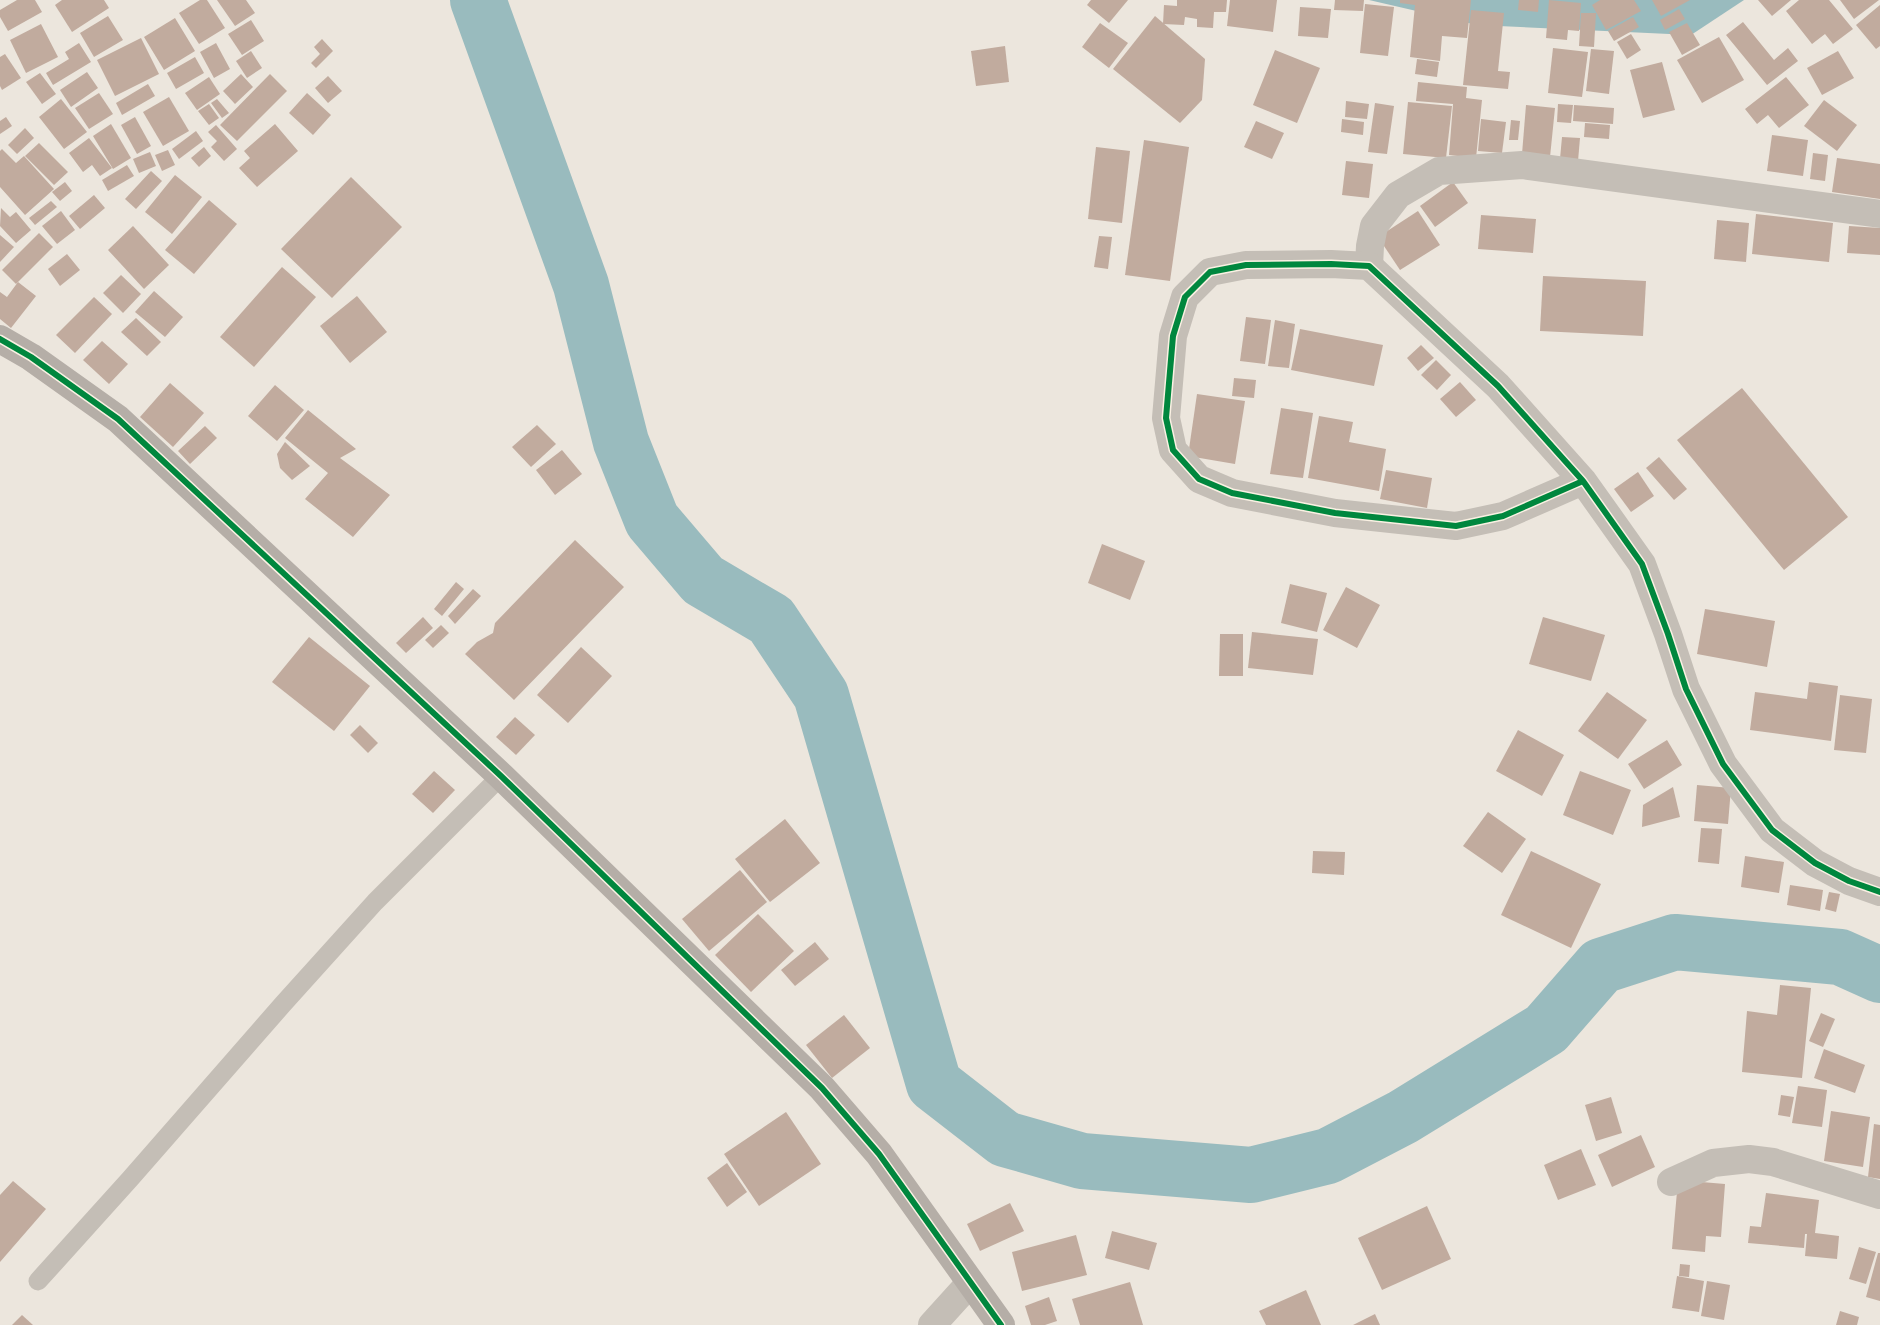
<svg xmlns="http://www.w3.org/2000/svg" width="1880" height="1325" viewBox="0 0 1880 1325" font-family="'Space Grotesk',sans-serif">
  <rect width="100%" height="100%" fill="#ece6dd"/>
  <path fill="#99bbbe" d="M1369,0H1744L1691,35L1477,25Z"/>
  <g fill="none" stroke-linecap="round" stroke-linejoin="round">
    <path stroke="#99bbbe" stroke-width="56" d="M478,0L581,285L621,442L652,520L703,580L771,620L821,695L934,1084L1005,1139L1082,1161L1251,1175L1328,1156L1403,1117L1546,1029L1601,966L1675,942L1840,957L1880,975"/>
  </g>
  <g fill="#c1ab9e">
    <path d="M17,0H35L42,12L8,31L0,17V10Z"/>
    <path d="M62,0H104L109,8L72,32L55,5Z"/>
    <path d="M200,0H207L225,28L199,44L179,13Z"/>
    <path d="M217,0H246L255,13L235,26Z"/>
    <path d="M1091,0H1128L1109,23L1087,5Z"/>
    <path d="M1177,0H1227L1226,12H1214L1213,28L1197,27V19L1185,17L1184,25L1163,24L1164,5L1177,6Z"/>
    <path d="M1230,0H1277L1273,32L1227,26Z"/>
    <path d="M1335,0H1364L1363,11L1334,10Z"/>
    <path d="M1400,0H1471L1467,38L1442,36L1440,61L1410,57L1415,5L1400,3Z"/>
    <path d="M1519,0H1539L1538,12L1518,10Z"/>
    <path d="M1549,0L1581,3L1579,31L1568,30L1567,40L1546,38Z"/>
    <path d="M1600,0H1634L1641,11L1606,30L1592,5Z"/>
    <path d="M1652,0H1690L1661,16Z"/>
    <path d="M1758,0H1791L1772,16Z"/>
    <path d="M1799,0H1829L1853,29L1833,44L1825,34L1812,44L1786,11Z"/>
    <path d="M1840,0H1879L1854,19Z"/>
    <path d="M1365,4L1394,7L1388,56L1360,53Z"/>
    <path d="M1880,5V46L1876,49L1856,25Z"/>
    <path d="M1300,7L1331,9L1328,38L1298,36Z"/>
    <path d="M1679,9L1685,19L1665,30L1660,20Z"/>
    <path d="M1471,10L1504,13L1498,71L1510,72L1508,89L1463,85Z"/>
    <path d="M1581,13H1596L1594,47L1579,46Z"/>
    <path d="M108,16L123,40L94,57L80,33Z"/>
    <path d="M1155,16L1205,59L1202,100L1180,123L1113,69Z"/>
    <path d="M1633,17L1639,27L1614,41L1608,31Z"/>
    <path d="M175,18L195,51L164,70L144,37Z"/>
    <path d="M251,20L264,41L242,55L228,34Z"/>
    <path d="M1743,22L1774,60L1788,48L1798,61L1767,85L1726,35Z"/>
    <path d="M1100,23L1128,43L1109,68L1082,47Z"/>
    <path d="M1687,23L1700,45L1682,55L1669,32Z"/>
    <path d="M41,24L58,57L26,73L10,40Z"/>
    <path d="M1631,34L1641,50L1627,59L1617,42Z"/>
    <path d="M1719,37L1744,80L1702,103L1677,60Z"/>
    <path d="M141,38L159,74L115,96L97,60Z"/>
    <path d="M322,39L333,51L316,68L311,63L320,54L314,47Z"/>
    <path d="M79,43L91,62L53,85L46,73L69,59L65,52Z"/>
    <path d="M216,43L230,69L214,78L200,52Z"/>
    <path d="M1005,46L1009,82L976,86L971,51Z"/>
    <path d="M1553,48L1588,52L1582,97L1548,93Z"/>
    <path d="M1591,49L1614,51L1609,94L1586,91Z"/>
    <path d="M1275,50L1320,68L1297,123L1253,105Z"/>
    <path d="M251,51L262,68L247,78L236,61Z"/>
    <path d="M1838,51L1854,78L1822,95L1807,68Z"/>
    <path d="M5,54L21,78L2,90L0,86V57Z"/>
    <path d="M195,57L204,73L176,89L167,73Z"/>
    <path d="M1417,59L1439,62L1437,77L1415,74Z"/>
    <path d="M1662,62L1675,110L1643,118L1630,70Z"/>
    <path d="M87,72L98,88L71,107L60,90Z"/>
    <path d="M40,73L56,94L42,104L26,82Z"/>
    <path d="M241,74L253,87L235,104L223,91Z"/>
    <path d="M270,74L287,91L237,141L220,125Z"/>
    <path d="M328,76L342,91L328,103L315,88Z"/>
    <path d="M209,77L220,94L197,110L185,93Z"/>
    <path d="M1786,77L1809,105L1779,128L1768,115L1757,124L1745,109Z"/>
    <path d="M1418,82L1467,87L1466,98L1482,100L1476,158L1449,155L1453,104L1416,101Z"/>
    <path d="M148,84L155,96L122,115L116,103Z"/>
    <path d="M99,93L113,114L89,129L75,108Z"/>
    <path d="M307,93L331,115L313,135L289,113Z"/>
    <path d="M169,97L189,131L163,146L143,112Z"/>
    <path d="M61,99L87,132L64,149L39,117Z"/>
    <path d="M217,99L229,113L222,118L211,103Z"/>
    <path d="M1824,100L1857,125L1837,151L1804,126Z"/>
    <path d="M1346,101L1369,104L1367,119L1345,117Z"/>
    <path d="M1408,102L1452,106L1446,158L1403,154Z"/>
    <path d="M1375,103L1394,106L1387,154L1368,152Z"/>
    <path d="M209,104L219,118L209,125L198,111Z"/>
    <path d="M1558,104L1573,105L1571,123L1557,122Z"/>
    <path d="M1526,105L1555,108L1550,157L1522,154Z"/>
    <path d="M1574,105L1614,108L1613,124L1573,121Z"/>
    <path d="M6,117L12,126L0,134V121Z"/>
    <path d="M135,117L151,146L137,154L121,125Z"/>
    <path d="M1342,119L1364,122L1363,135L1341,132Z"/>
    <path d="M1481,119L1506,122L1502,153L1478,151Z"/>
    <path d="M1511,120L1520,121L1518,140H1509Z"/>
    <path d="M1256,121L1284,133L1272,159L1244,147Z"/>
    <path d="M1585,123L1610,125L1609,139L1584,137Z"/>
    <path d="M111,124L131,158L113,169L93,136Z"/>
    <path d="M275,124L298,151L257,187L239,168L250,158L244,151Z"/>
    <path d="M216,125L237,149L224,161L211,147L217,141L208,132Z"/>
    <path d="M25,128L34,138L17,154L8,145Z"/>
    <path d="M196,131L203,141L179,159L172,149Z"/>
    <path d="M1772,135L1808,140L1803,176L1767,171Z"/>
    <path d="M1562,137L1580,138L1578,161L1560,159Z"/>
    <path d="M89,138L112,168L100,176L92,165L83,172L69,153Z"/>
    <path d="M1144,140L1189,147L1170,281L1125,275Z"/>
    <path d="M39,143L68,172L54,185L25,156Z"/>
    <path d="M204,147L211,156L199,167L191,158Z"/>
    <path d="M1096,147L1130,151L1122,223L1088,219Z"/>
    <path d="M2,149L16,163L24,156L54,189L25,215L0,187V151Z"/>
    <path d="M168,150L175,165L162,171L155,155Z"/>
    <path d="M150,152L156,166L139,173L133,159Z"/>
    <path d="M1813,153L1828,155L1825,181L1810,179Z"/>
    <path d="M1837,158L1880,164V199L1832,192Z"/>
    <path d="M1346,161L1373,164L1369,198L1342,195Z"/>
    <path d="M127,165L134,176L108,191L102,180Z"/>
    <path d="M151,171L162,181L136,209L125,199Z"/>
    <path d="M175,175L202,197L172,234L145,212Z"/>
    <path d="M351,177L402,227L332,298L281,249Z"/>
    <path d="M65,182L72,191L60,201L52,192Z"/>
    <path d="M1453,182L1468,203L1435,227L1420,206Z"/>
    <path d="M94,195L105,208L80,229L69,216Z"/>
    <path d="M209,200L237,224L194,274L165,250Z"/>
    <path d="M51,201L57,207L35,225L29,218Z"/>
    <path d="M1,208L10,217L16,212L31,230L16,243L0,226Z"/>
    <path d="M61,211L75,230L57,244L42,226Z"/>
    <path d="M1418,211L1440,245L1400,270L1378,237Z"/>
    <path d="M1756,214L1833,223L1829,262L1752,254Z"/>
    <path d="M1481,215L1536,219L1533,253L1478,249Z"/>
    <path d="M1717,220L1749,223L1746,262L1714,259Z"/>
    <path d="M133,226L169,265L144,289L108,250Z"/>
    <path d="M1849,226L1880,228V255L1847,253Z"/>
    <path d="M39,233L53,247L16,284L2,270Z"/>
    <path d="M0,235L14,247L0,262Z"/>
    <path d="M1099,236L1112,237L1108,269L1094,267Z"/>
    <path d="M67,254L80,270L60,286L48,269Z"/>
    <path d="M282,267L316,297L254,367L220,337Z"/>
    <path d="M121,275L141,294L123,313L103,293Z"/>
    <path d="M1543,276L1646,281L1643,336L1540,331Z"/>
    <path d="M18,282L36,296L11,328L0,319V292L7,297Z"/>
    <path d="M154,291L183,317L165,337L135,312Z"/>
    <path d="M357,296L387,332L350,363L320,326Z"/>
    <path d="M94,297L112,314L75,353L56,335Z"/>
    <path d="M1246,317L1271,320L1265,364L1240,361Z"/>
    <path d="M136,318L161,342L147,356L121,332Z"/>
    <path d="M1275,320L1295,324L1289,368L1268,366Z"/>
    <path d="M1300,329L1383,345L1374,386L1291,370Z"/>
    <path d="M102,341L128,364L109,384L83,360Z"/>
    <path d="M1421,345L1434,358L1418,371L1407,358Z"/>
    <path d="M1436,360L1451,375L1437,390L1421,375Z"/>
    <path d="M1234,378L1256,380L1254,398L1232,396Z"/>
    <path d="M1460,382L1476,400L1456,417L1440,399Z"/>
    <path d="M170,383L204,413L173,447L140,417Z"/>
    <path d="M275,385L304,410L277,441L248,416Z"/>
    <path d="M1742,388L1848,517L1784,570L1677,440Z"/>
    <path d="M1197,394L1245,401L1235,464L1188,456Z"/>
    <path d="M1281,408L1313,413L1303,478L1270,474Z"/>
    <path d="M308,410L356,449L340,458L390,495L353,537L305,499L328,473L285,438Z"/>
    <path d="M1319,416L1353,422L1349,442L1386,449L1379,491L1308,478Z"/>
    <path d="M537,425L556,444L531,467L512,447Z"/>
    <path d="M205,426L217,438L190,464L178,451Z"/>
    <path d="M285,442L310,466L292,480L280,468L277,454Z"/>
    <path d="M562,450L582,474L555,495L536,470Z"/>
    <path d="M1659,457L1687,489L1674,500L1646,468Z"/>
    <path d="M1386,470L1432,478L1427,508L1380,499Z"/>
    <path d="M1638,472L1654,496L1631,512L1614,489Z"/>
    <path d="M575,540L624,587L514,700L465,654L477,642L493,633L495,623Z"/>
    <path d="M1102,544L1145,561L1130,600L1088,583Z"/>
    <path d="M456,582L464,589L442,616L434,609Z"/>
    <path d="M1290,584L1327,593L1317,632L1281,623Z"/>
    <path d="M1346,587L1380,605L1357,648L1323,630Z"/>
    <path d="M473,589L481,596L455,624L448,616Z"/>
    <path d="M1705,609L1775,621L1767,667L1697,654Z"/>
    <path d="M423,617L433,628L406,653L396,643Z"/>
    <path d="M1543,617L1605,635L1591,681L1529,664Z"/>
    <path d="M441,625L449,633L433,648L425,640Z"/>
    <path d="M1252,632L1318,639L1313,675L1248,668Z"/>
    <path d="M1220,634H1243V676H1219Z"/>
    <path d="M309,637L370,686L334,731L272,682Z"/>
    <path d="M581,647L612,676L568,723L537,695Z"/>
    <path d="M1809,682L1838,686L1831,741L1750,730L1755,692L1807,699Z"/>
    <path d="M1607,692L1647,720L1618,759L1578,731Z"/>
    <path d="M1840,695L1872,699L1866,753L1834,750Z"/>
    <path d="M515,717L535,735L516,755L496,737Z"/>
    <path d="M360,725L378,743L368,753L350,735Z"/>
    <path d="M1518,730L1564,755L1542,796L1496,771Z"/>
    <path d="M1667,740L1682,765L1644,789L1628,764Z"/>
    <path d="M434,771L455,790L433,813L412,794Z"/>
    <path d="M1580,771L1631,790L1613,835L1563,815Z"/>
    <path d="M1697,785L1731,788L1728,824L1694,821Z"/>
    <path d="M1673,787L1680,817L1642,827L1643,805Z"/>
    <path d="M1488,812L1526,839L1502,873L1463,846Z"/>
    <path d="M785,819L820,863L770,902L735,859Z"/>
    <path d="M1701,828L1722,829L1719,864L1698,862Z"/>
    <path d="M1313,851L1345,852L1344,875L1312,873Z"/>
    <path d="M1531,851L1601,884L1571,948L1501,915Z"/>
    <path d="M1745,856L1784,862L1779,893L1741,887Z"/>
    <path d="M740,870L767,902L709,951L682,919Z"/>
    <path d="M1790,885L1823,890L1820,911L1787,905Z"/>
    <path d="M1829,892L1840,894L1836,912L1825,909Z"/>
    <path d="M758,914L794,951L751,992L715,955Z"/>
    <path d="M815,942L829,959L795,986L781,970Z"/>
    <path d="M1780,985L1811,988L1802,1078L1742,1072L1747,1011L1777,1015Z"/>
    <path d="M1821,1013L1835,1019L1823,1047L1809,1041Z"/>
    <path d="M844,1015L870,1048L832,1078L806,1045Z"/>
    <path d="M1824,1049L1865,1065L1855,1093L1814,1078Z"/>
    <path d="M1798,1086L1827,1090L1822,1127L1792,1123Z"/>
    <path d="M1781,1095L1794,1097L1790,1117L1778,1115Z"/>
    <path d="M1611,1097L1622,1133L1596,1141L1585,1105Z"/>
    <path d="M1831,1111L1870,1117L1863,1167L1824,1161Z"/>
    <path d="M786,1112L821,1164L759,1206L724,1154Z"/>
    <path d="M1874,1124L1880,1125V1179L1868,1177Z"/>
    <path d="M1641,1135L1655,1167L1612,1187L1598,1155Z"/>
    <path d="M1581,1149L1596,1185L1558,1200L1544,1165Z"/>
    <path d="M727,1163L747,1192L727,1207L707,1178Z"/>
    <path d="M1678,1180L1725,1184L1721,1237L1706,1236L1705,1252L1672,1249Z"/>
    <path d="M13,1181L46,1209L0,1262V1195Z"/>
    <path d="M1766,1193L1819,1200L1815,1233L1839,1236L1837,1259L1805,1256L1807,1234H1805L1804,1248L1748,1243L1750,1226L1761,1227Z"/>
    <path d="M1010,1203L1024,1231L980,1251L967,1224Z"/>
    <path d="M1427,1206L1451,1259L1382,1290L1358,1238Z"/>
    <path d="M1112,1231L1157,1243L1149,1270L1105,1258Z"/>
    <path d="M1076,1235L1087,1275L1022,1291L1012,1252Z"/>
    <path d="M1859,1247L1876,1252L1866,1284L1849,1279Z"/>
    <path d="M1878,1253H1880V1301L1866,1297Z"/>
    <path d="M1680,1264L1690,1265L1689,1277L1679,1276Z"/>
    <path d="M1677,1276L1704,1281L1699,1312L1672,1308Z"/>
    <path d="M1707,1281L1730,1285L1724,1320L1701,1316Z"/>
    <path d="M1130,1282L1143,1325H1080L1072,1299Z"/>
    <path d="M1306,1290L1321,1325H1266L1259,1311Z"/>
    <path d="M1049,1297L1057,1321L1045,1325H1031L1025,1306Z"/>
    <path d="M1840,1311L1859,1317L1857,1325H1836Z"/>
    <path d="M1375,1314L1380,1325H1353Z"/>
    <path d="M22,1315L33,1325H12Z"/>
  </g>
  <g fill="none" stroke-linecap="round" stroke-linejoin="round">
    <path stroke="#c4beb6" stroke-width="19" d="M38,1281L130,1179L283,1004L375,902L501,776"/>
    <g stroke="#c4beb6" stroke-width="28">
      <path d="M1369,266L1370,246L1374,226L1398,195L1439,171L1522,165L1880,214"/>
      <path d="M1583,481L1503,516L1456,526L1335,513L1232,493L1199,479L1173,450L1166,418L1173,336L1185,297L1210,272L1246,265L1331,264L1369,266L1498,386L1583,481L1642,564L1668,634L1686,689L1723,764L1772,830L1815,863L1849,881L1880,892"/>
      <path d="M1671,1182L1713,1163L1749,1159L1773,1162L1880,1195"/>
      <path d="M932,1325L970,1283"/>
    </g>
    <path stroke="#b5aea7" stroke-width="28" d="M0,339L31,357L118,419L501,776L822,1088L879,1154L1001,1325"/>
    <g stroke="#faf1e3" stroke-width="9">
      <g id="cycleway">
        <path d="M0,339L31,357L118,419L501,776L822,1088L879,1154L1001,1325"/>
        <path d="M1583,481L1503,516L1456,526L1335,513L1232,493L1199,479L1173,450L1166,418L1173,336L1185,297L1210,272L1246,265L1331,264L1369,266L1498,386L1583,481L1642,564L1668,634L1686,689L1723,764L1772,830L1815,863L1849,881L1880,892"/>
      </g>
    </g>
    <use href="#cycleway" stroke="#00873e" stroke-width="6"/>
  </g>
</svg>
